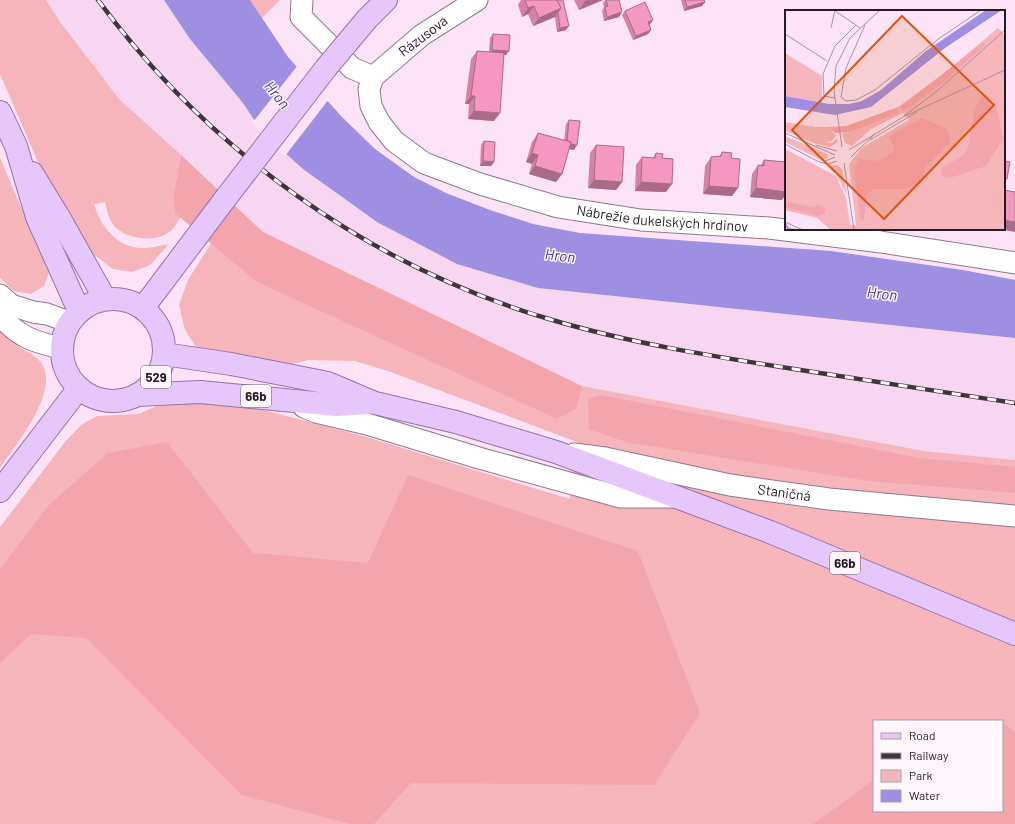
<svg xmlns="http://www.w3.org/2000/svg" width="1015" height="824" viewBox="0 0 1015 824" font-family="Barlow,sans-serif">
  <rect width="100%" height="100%" fill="#fde3f8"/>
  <path fill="#f6d6f1" d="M46,0H164L190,39L243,103L263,133L303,169L377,222L538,288L1015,338V460L924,451L582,386L263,232L119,99L61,23Z"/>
  <g fill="#f5b5bb" fill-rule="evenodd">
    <path d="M0,0H46L61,23L119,99L181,155L173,197L175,213L181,217C178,222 174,229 169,232C155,243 129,239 116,228C109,221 107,211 105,202L94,204C100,226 118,249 144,248C152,248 161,245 169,244L150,265L132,272L113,269L93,254L72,224L37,160L0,74Z"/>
    <path d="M250,0H280L262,18Z"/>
    <path d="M0,158L49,272L44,286L31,294L14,291L0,278Z"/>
    <path d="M211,243L255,281L577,408L582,386L924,451L1015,460V824H0V527L65,442L81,425L97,416L139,414L174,398L241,404L363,436L570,499L577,442L388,371L355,361L308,360L280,367L215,355L196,347L185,330L179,305L188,280ZM874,721H1002V811H874Z"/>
    <path d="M0,329C5,334 10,339 15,344C24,351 36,355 42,364C60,392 15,446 0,468Z"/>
  </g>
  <g fill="#f4a4ad">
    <path d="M181,155L263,232L582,386L577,408L557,419L255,281L175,213L173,197Z"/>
    <path d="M601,395L919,458L1015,467V493L869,481L626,442L589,429L588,399Z"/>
    <path d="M167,442L253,553L368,563L408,475L638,551L700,713L654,785L411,783L374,824H350L242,795L86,638L31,634L0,663V569L49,505L108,453Z"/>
    <path d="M1005,724L1015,732V824H813L874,780V811H1002V725Z"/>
  </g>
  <path fill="#9e8fe2" d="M164,0H250L288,57L342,117L375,149L414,177L446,193L490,210L533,224L580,233L831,251L963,270L1015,280V338L538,288L457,264L377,222L303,169L263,133L243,103L190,39Z"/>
  <path fill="#fde3f8" d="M298,65L329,99L285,156L262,135L253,122Z"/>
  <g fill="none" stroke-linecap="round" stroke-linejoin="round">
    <g stroke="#90798d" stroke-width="23">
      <g id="minor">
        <path d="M302,0L301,17L352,68L373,77"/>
        <path id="s1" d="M477,0L422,35L373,77L369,89L371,106L379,122L394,141L424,163L480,184L558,207L641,220L769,228L881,242L1015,263"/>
        <path d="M0,295L11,305L33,312L47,314L69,322"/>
        <path d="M0,315C18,337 34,342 61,348"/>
        <path d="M304,407L316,412L367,424L479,458L620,497H673"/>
        <path id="s2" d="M574,454L605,458L730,485L829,499L1015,516"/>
      </g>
    </g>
    <g stroke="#9772ad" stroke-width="24">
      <g id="major">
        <path d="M367,19L386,0"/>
        <path d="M0,112L16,146L37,217L79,311"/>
        <path d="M32,173L60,219L105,299"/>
        <circle cx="113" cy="350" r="51"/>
        <path d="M143,308L225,199"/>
        <path d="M164,354L231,364L328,383L375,403L456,422L556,452L770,532L1015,634"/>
        <path d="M137,395L200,392L336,405L368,403"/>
        <path d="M0,491L79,388"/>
      </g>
    </g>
    <use href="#minor" stroke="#fff" stroke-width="21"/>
    <use href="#major" stroke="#e6c7fb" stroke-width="22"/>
    <g stroke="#40353d" stroke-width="4.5">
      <path id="rail" d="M98,0C209,151 369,266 549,319C629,343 711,356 794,369C867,380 941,392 1015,403"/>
    </g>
    <use href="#rail" stroke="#fdf7fc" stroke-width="3" stroke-dasharray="9" stroke-linecap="butt"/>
    <g stroke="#9772ad" stroke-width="24" stroke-linecap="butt">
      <path id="major-bridge" d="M225,199L326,68L367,19"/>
    </g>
    <use href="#major-bridge" stroke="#e6c7fb" stroke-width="22"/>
  </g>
  <g fill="#d283a6">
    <path d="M521,0H563L566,30L557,32L555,17L533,26L528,14L522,17L518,5Z"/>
    <path d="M574,0H603L579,10Z"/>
    <path d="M605,0H619L622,12L619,17L604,21L602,11L604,7L603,3Z"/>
    <path d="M681,0H704L705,2L702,6L684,11Z"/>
    <path d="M625,11L653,20L650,24H649L651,30L648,34L633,40L622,15Z"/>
    <path d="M493,34L506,55H504L494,121L468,119L469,104H465L471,59L477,51L489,52L490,38Z"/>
    <path d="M569,120L574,150L569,149L562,174L556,182L529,174L532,164L526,162L532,142L538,133L564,141L566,124Z"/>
    <path d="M484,141L494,162L491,166H480L481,145Z"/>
    <path d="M596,145L622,182L616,190L588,188L590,153Z"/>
    <path d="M722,152L731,158L732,196L703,194L705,166L711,157H719Z"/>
    <path d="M656,153L662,158L666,192L635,191L636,165L642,157L653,158Z"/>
    <path d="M764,160L782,200L750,197L752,174L758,165H761Z"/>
  </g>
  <g fill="#ab6a87">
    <path d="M588,0H603L579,10L585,1Z"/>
    <path d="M705,2L702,6L684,11L687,7Z"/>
    <path d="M534,6L528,14L522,17L528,8Z"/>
    <path d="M561,8L555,17L533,26L539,18Z"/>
    <path d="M622,12L619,17L604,21L607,17Z"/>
    <path d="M653,20L650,24L645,26L648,22Z"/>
    <path d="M569,26L566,30L557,32L560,28Z"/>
    <path d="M651,30L648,34L633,40L636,36Z"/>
    <path d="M492,50L509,51L506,55H489Z"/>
    <path d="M471,96H475L469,104H465Z"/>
    <path d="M474,111L500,113L494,121L468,119Z"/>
    <path d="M566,144L577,145L574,150L563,148Z"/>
    <path d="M532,153L538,155L532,164L526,162Z"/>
    <path d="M483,161L494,162L491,166H480Z"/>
    <path d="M535,166L562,174L556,182L529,174Z"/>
    <path d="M1004,178L1007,179L1004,183Z"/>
    <path d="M594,180L622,182L616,190L588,188Z"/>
    <path d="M641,182L672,184L666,192L635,191Z"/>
    <path d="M709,186L738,188L732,196L703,194Z"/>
    <path d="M756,188L786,192V194L782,200L750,197Z"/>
    <path d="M1004,220L1015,222V232L1000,229H1004Z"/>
  </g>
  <g fill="#f498c1" stroke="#ab6a87">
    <path d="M525,0H557L561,8L539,18L534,6L528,8Z"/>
    <path d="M557,0H563L569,26L560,28L558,12L561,8Z"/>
    <path d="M606,0H619L622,12L607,17L605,7L608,6Z"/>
    <path d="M685,0H704L705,2L687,7Z"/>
    <path d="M645,2L653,20L648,22L651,30L636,36L625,11Z"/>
    <path d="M493,34L510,35L509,51L492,50Z"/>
    <path d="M477,51L504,53L500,113L474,111L475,96H471Z"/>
    <path d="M569,120L580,121L577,145L570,144L571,142L567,141Z"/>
    <path d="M538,133L571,142L562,174L535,166L538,155L532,153Z"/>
    <path d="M484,141L495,142L494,162L483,161Z"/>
    <path d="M596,145L624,147L622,182L594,180Z"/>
    <path d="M722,152L732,153L731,158L740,159L738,188L709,186L711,157L721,156Z"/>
    <path d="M656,153L663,154L662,158L673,159L672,184L641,182L642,157L655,158Z"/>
    <path d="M764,160L786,162V192L756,188L758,165L764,166Z"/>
    <path d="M1004,161L1010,162L1007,179L1004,178Z"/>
    <path d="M1004,190L1015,192V222L1004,220Z"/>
  </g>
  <g text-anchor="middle" stroke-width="3" stroke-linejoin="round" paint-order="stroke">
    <g fill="#fdf7fc" stroke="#665e64" stroke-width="1">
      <rect x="141" y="366" width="30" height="22" rx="3"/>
      <rect x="241" y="385" width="30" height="22" rx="3"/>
      <rect x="830" y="552" width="30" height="22" rx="3"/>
    </g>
    <g font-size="13" font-weight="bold" fill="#251c23">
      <text x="156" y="382">529</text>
      <text x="256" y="401">66b</text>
      <text x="845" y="568">66b</text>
    </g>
    <g font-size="14" fill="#251c23" stroke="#fdf7fc">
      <text transform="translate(423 36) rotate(-37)" y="5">Rázusova</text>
      <text dy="5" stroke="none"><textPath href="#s1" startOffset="485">Nábrežie dukelských hrdinov</textPath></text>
      <text dy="5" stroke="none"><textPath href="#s2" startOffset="214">Staničná</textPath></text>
    </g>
    <g font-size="15" font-style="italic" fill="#492e8e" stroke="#fdf7fc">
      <text transform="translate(277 95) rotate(51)" y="5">Hron</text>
      <text transform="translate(560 256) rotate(7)" y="5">Hron</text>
      <text transform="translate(882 294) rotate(7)" y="5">Hron</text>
    </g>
  </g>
  <g transform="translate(785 10)">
    <rect width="220" height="220" fill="#fde3f8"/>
    <path d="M213,18L220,25V220H46L32,208L0,200V139L51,166L61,188L65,215H71L64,154L78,137L124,110L118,103L86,119L67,136L60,133L57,123L66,122L114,103L113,97L157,65ZM0,43L37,66V93L0,86ZM0,112L31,117H44L51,126L46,131L40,132L47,133L52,128L53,132L45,137L29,133L0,121ZM0,126L42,144L43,148L36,150L0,132ZM52,155L57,159L62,186L52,165L42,156Z" fill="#f5b5bb"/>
    <path d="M199,32L200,35L155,75L124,98L118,100L115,97ZM201,85L212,98L218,129L201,156L165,168L156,166L157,158L180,144L184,135L190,99L197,86ZM113,97L114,103L66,122L50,123L44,117L61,116ZM137,108L162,119L165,132L139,159L140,168L122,179H88L81,185L79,211L75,209L69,157L74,149L96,151L110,140L104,126ZM0,191L28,197L33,195L40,198V203L33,206L0,197Z" fill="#f4a4ad"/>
    <path d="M201,0H217L160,38L86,97L50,105L0,97V86L44,94H64L77,91L96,80L141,41Z" fill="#9e8fe2"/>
    <path fill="none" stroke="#9e8fe2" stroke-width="2" d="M0,214L4,219L11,220"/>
    <path fill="none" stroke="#a793a3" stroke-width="1" d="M49,0L75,18M46,18L50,0M0,24L42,51M56,87L61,91L71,90L90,80L152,30L196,0M56,87L61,58L80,15M50,88L39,86L38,64L50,36L71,15M119,106L152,81L220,20M0,123L50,145M85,130L132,102M0,134L34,152L43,154L52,151M31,135L52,141M57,137L49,81L51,56L65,28L95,0M64,140L118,107L220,60M66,147L91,123M38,152L50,147M59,153L69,220M0,212L18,220"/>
    <path fill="#de560d" fill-opacity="0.15" stroke="#de560d" stroke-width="2" d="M117,6L209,95L99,209L7,120Z"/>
    <rect width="220" height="220" fill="none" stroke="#251c23" stroke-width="2"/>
  </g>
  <rect x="873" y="720" width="130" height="92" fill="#fdf7fc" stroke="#a79fa5"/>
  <rect x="881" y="733" width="20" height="6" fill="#e6c7fb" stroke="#a79fa5"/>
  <text x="909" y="740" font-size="12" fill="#251c23">Road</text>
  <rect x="881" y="753" width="20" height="6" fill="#40353d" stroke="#a79fa5"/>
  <text x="909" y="760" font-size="12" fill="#251c23">Railway</text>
  <rect x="881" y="770" width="20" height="12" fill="#f5b5bb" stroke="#a79fa5"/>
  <text x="909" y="780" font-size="12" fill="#251c23">Park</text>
  <rect x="881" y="790" width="20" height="12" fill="#9e8fe2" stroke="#a79fa5"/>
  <text x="909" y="800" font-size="12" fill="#251c23">Water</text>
</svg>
